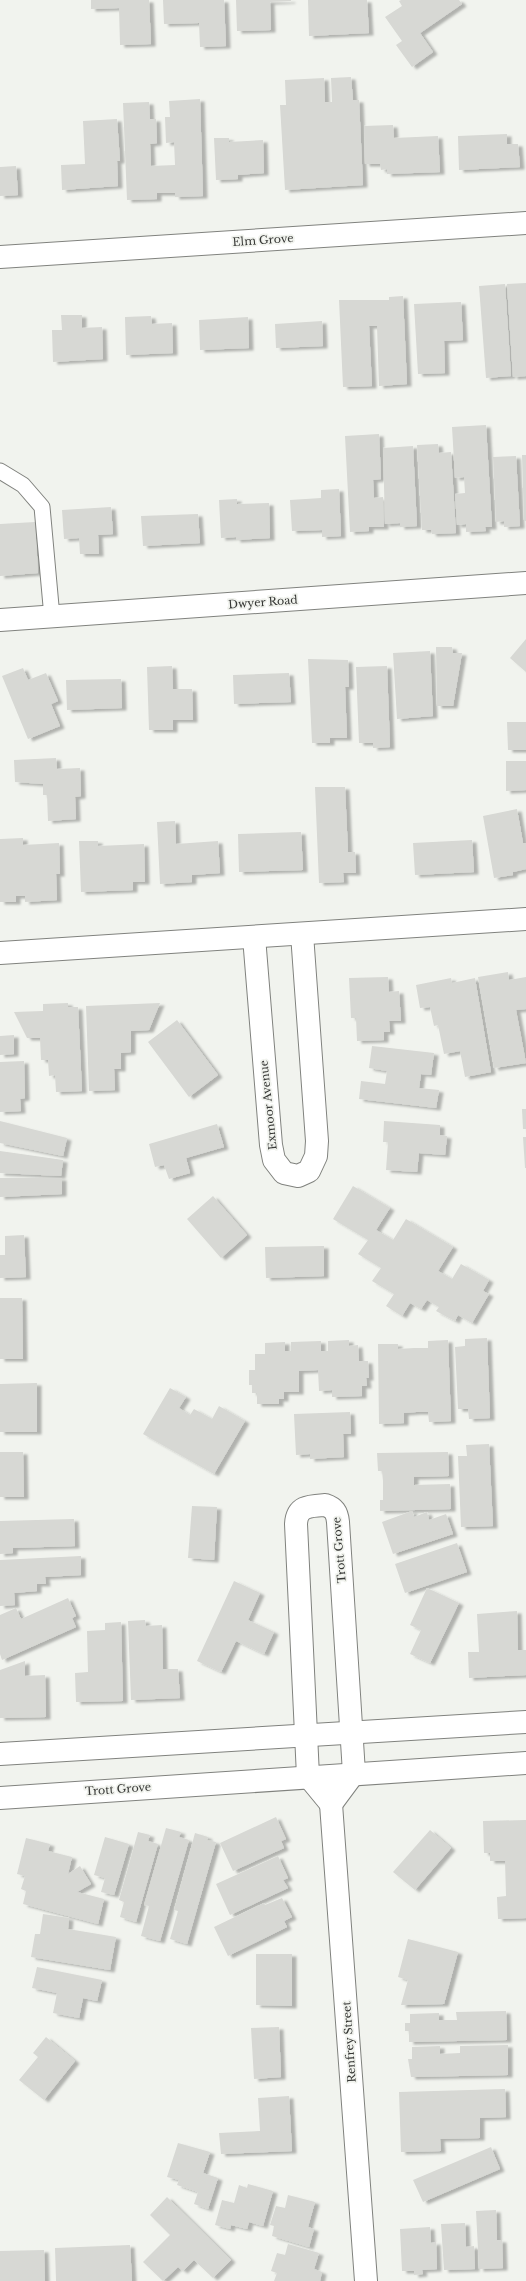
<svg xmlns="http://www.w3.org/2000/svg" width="526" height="2281" viewBox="0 0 526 2281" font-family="'Libre Baskerville',serif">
  <defs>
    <filter id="shadow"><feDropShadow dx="4.5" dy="2.5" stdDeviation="1" flood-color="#0004"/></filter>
  </defs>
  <rect width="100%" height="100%" fill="#f1f3ee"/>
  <g fill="#d7d8d4" filter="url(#shadow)">
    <path d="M91,0H149L151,44L120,45L119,8L91,9Z"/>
    <path d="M163,0H224L226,46L200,47L199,23L164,24Z"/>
    <path d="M236,0H291V1L270,2L271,30L237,31Z"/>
    <path d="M308,0H367L369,33L309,36Z"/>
    <path d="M401,0H459L462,4L420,33L433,52L412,67L396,45L402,41L385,17L402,6L399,1Z"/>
    <path d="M351,77L353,100H359L363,185L285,190L280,105H286L285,80L324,78L325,102H332L331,78Z"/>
    <path d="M200,99L203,196L175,197V193H157V199L127,200L123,103L149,102L150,119H156L157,143L150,144L151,166L175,165L174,142L166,143L165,117H170L169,101Z"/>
    <path d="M117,119L120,161H117L118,186L62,190L61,165L85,164L83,121Z"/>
    <path d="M393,125L394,138L438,136L440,172L387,174V169L381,170L380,164H365L364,126Z"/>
    <path d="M507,134V144H518L520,167L459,170L458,136Z"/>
    <path d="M214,138H229V142L263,140L264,173L238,175V179L216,180Z"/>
    <path d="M16,166L18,195L0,196V167Z"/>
    <path d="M526,283V376L513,377L507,284Z"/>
    <path d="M505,284L511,376L486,378L479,286Z"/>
    <path d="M403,296L407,384L379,386L377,326H369L372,386L343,387L339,300H389V297Z"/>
    <path d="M461,302L463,340L444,341L445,373L418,374L414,304Z"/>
    <path d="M61,315H82V328L102,327L103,359L53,362L52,330H62Z"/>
    <path d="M151,316L152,324L172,323L173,353L126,355L125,317Z"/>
    <path d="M248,317L249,348L200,350L199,320Z"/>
    <path d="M322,321L323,346L276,348L275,324Z"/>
    <path d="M486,425L492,527H485L486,531L466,532V524L457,525L455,494L465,493L464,477L455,478L452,427Z"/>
    <path d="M379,434L381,479L373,480L374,498L383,497L384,527H369V531L350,532L345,436Z"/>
    <path d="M438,444L439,453L451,452L456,533L432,534L431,530H422L417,445Z"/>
    <path d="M413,446L417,526L400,527V523L385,524L383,448Z"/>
    <path d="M522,455H526V521H524Z"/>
    <path d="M516,456L520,526L504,527V521L496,522L493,457Z"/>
    <path d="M339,489L341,536L322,537V530L292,531L290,500L321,498V490Z"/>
    <path d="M237,499V504L269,503L270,538L236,540V537L221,538L219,500Z"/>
    <path d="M111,507L113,534L98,535L99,554H80L79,538L64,539L62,510Z"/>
    <path d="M198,514L200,543L143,546L141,516Z"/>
    <path d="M35,522L38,573L0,576V524Z"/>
    <path d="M526,639V672L510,658Z"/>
    <path d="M436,647H452L453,653H462L453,706H437Z"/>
    <path d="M430,651L433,716L397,719L393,653Z"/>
    <path d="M308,659L348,660L349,687H345L347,738H330V743H312Z"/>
    <path d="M172,666L173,689H192L193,720H173V730H149L147,667Z"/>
    <path d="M387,666L390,747L373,748V743H359L356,667Z"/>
    <path d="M23,668L28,680L46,673L58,701L51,704L60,726L28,739L2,676Z"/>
    <path d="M289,673L291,702L234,704L233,675Z"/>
    <path d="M121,679L122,708L67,710L66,680Z"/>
    <path d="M507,722H526V750H508Z"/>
    <path d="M56,758L57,769L80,768L81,796L75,797L76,819L48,821L47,795H43V784L15,782L14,760Z"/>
    <path d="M506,761H526V790L506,791Z"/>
    <path d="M315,787H345L348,852H355L356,873H343L344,882L319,883Z"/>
    <path d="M517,809L523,843H526V869L513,872V875L494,878L483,816Z"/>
    <path d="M175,821L176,844L218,841L220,873L192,875V882L160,884L157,822Z"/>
    <path d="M301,832L303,870L239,872L238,834Z"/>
    <path d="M23,838V845L59,843L60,874H56L57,900L25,902V896H16V902H0V839Z"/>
    <path d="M472,840L474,872L415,875L413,843Z"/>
    <path d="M79,841H98V846L144,844L145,882H133V890L81,892Z"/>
    <path d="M508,972L509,980L526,977V1009L516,1010L526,1063L494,1068L478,977Z"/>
    <path d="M388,977L389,992L399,991L401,1021H389L390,1032H384V1040L357,1041L356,1018H351L349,978Z"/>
    <path d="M451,978L452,983L475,978L491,1072L465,1077L460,1051L444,1054L438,1025L434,1026L430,1007L420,1008L416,985Z"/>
    <path d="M68,1003V1007H78L82,1091L56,1092L55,1075L49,1076L48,1060H41L40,1038H27L14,1012L43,1011V1004Z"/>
    <path d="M160,1003L149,1030L131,1031V1052L121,1053V1069H114L115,1090L89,1091L86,1006Z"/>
    <path d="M177,1020L218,1075L189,1097L148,1042Z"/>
    <path d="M14,1035V1054L0,1055V1036Z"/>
    <path d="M372,1046L434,1053L431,1075L421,1074L419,1088L439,1090L436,1108L359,1099L361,1081L385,1084L387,1071L369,1068Z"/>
    <path d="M24,1061L25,1098L20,1099L21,1111L0,1112V1062Z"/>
    <path d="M522,1109H526V1129H523Z"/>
    <path d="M0,1121L67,1138L63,1156L0,1143Z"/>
    <path d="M384,1121L440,1125V1135L447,1136L445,1155L419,1153L417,1172L386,1170L388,1142H383Z"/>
    <path d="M217,1124L224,1147L186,1158L190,1173L169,1179L164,1165L155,1167L149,1144Z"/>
    <path d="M523,1137H526V1168H525Z"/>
    <path d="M0,1151L63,1160L61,1176L0,1173Z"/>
    <path d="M0,1178H62V1194L0,1197Z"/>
    <path d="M353,1186L390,1208L376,1230L393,1240L406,1219L453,1247L438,1271L452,1279L461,1264L489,1280L483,1291L489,1294L472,1323L458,1315L455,1321L436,1311L439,1307L427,1300L421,1309L410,1303L402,1316L386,1306L394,1294L372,1281L381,1268L358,1254L368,1240L333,1219Z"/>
    <path d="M213,1196L247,1235L221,1258L187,1219Z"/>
    <path d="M24,1235L26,1277L0,1278V1255H5V1236Z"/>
    <path d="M324,1246V1276L266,1278L265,1247Z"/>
    <path d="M0,1298H22L23,1359H0Z"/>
    <path d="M487,1338L490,1418L469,1419L468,1409H458L455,1347L465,1346V1339Z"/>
    <path d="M349,1340V1346L358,1345L359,1361H368L369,1378H366L367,1386H362V1396L332,1397V1390L319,1391L318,1370L299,1371V1392H284V1399H279V1404H257V1393H252V1385H249V1370H255V1354H265V1343L285,1342V1351H291V1342L321,1341V1351H328V1341Z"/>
    <path d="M448,1340L451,1421L429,1422L428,1412H416L404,1413V1423L379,1424L378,1344H398V1349L414,1348H428V1341Z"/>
    <path d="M37,1383V1432H0V1384Z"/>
    <path d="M170,1388L186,1397L179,1408L190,1415L194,1409L212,1419L219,1406L245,1421L214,1474L143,1434Z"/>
    <path d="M350,1412L351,1434H343L344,1457L310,1459V1454L296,1455L294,1414Z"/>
    <path d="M489,1444L493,1526L461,1527L458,1456H467L466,1445Z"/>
    <path d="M0,1452H23L24,1497H0Z"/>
    <path d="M448,1452L449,1476L414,1477V1485L450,1484L451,1509L380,1511V1500H383V1481L382,1471H378L377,1453Z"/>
    <path d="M192,1506L217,1507L214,1560L188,1558Z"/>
    <path d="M412,1511L414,1517L427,1512L429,1520L446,1514L453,1534L393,1554L382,1522Z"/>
    <path d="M74,1519L75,1546L13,1548V1553L0,1554V1521Z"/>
    <path d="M457,1543L467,1572L405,1593L395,1564Z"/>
    <path d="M81,1556V1575L45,1577L46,1584H37V1591L14,1593L15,1605L0,1606V1560Z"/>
    <path d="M234,1581L260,1593L248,1620L274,1632L264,1654L236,1641L221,1672L197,1661Z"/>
    <path d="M427,1588L459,1603L430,1663L410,1654L421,1630L410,1625Z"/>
    <path d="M68,1598L76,1616L72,1618L76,1627L2,1660L0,1654V1615L16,1608L21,1619Z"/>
    <path d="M517,1611L518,1650H526V1675L469,1678L468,1652H479L477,1614Z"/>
    <path d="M145,1620L146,1626L162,1625L163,1669H178L180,1698L131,1700L128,1621Z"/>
    <path d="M121,1622L123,1701L76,1702L75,1673L88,1672L87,1631L105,1630V1623Z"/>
    <path d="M25,1661V1676L45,1675L46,1717L0,1718V1670Z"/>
    <path d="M276,1817L286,1839L281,1841L284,1848L233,1871L220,1843Z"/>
    <path d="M526,1820V1918L498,1919L497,1897L506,1896L505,1861H490V1853H484L483,1821Z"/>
    <path d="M166,1828L181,1832L179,1837L189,1840L160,1941L141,1936L149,1906L144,1905Z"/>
    <path d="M430,1830L451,1848L415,1890L393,1872Z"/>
    <path d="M138,1832L150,1835L148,1841L158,1844L136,1922L120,1917L124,1902L119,1900Z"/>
    <path d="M195,1833L208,1837L207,1840L216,1842L187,1944L170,1939L178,1911L174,1910Z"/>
    <path d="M105,1837L129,1844L114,1895L101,1892L105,1878L94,1875Z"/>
    <path d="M26,1838L50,1844L48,1851L72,1857L68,1874L80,1866L91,1884L77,1892L104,1899L98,1924L23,1904L26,1891L21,1889L25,1876L17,1874Z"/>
    <path d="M278,1856L288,1878L283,1880L288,1888L230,1915L216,1884Z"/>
    <path d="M282,1898L292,1917L284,1921L287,1927L228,1956L214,1927L264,1903L265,1905Z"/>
    <path d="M43,1914L69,1918L68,1929L116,1937L110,1970L31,1957L35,1934H40Z"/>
    <path d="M408,1939L458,1952L444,2004L401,2005L408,1980L398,1977Z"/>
    <path d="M256,1954H292V2006L256,2005Z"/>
    <path d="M37,1967L102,1980L97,2001L83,1998L79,2018L53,2013L57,1993L32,1988Z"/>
    <path d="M506,2011L507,2040L409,2042V2031H405V2023H410V2014L439,2013V2020H457L456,2012Z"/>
    <path d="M279,2027L281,2077L254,2079L251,2028Z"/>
    <path d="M46,2037L75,2061L44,2100L19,2080L38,2057L33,2053Z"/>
    <path d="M508,2045V2075L411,2077L408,2059H412V2047L440,2046V2054L460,2053V2046Z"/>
    <path d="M505,2089L506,2117L480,2118V2138L440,2139L441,2151L401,2152L399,2092Z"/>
    <path d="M289,2096L292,2151L221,2154L219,2133L260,2131L258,2098Z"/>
    <path d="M178,2143L210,2152L203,2173L218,2178L208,2209L194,2204L198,2192L177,2185L179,2180L167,2177Z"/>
    <path d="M491,2147L500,2169L423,2202L413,2180Z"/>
    <path d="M248,2184L273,2191L263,2226L249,2222L247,2229L231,2225L230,2229L215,2225L222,2200L234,2203L239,2185L247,2188Z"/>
    <path d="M288,2195L315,2202L308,2227L314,2229L309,2247L272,2236L274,2226L270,2225L276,2206L285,2208Z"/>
    <path d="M167,2197L231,2260L213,2278L194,2260L183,2271L178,2267L163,2281L143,2262L170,2235L150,2215Z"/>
    <path d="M496,2210L497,2240H502L503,2268L479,2269L476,2211Z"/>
    <path d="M465,2223L466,2247L474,2246L475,2269L444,2270L441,2224Z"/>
    <path d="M430,2227L431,2243L436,2242L437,2269L422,2270L423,2274L414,2275V2271H402L400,2229Z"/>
    <path d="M288,2244L319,2253L314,2269L322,2272L320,2281H274L277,2273L271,2271L277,2253L285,2255Z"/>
    <path d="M130,2245L132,2281H56L55,2248Z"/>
    <path d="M44,2250L45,2281H0V2251Z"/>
  </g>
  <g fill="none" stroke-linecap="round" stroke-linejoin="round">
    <g stroke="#80827e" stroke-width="17">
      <path id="service" d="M0,471L23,485L42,507L52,617"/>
    </g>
    <g stroke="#80827e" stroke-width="24">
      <g id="minor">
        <path d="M0,257L526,223"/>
        <path d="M254,937L271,1145L274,1160L284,1173L298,1176L309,1171L316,1156L317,1141L302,934"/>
        <path d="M0,953L526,919"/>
        <path d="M325,1505C334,1508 337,1512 338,1522L354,1773L331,1804L308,1776L296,1524C297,1506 309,1506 325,1505Z"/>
        <path d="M0,1754L526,1722"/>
        <path d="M0,1798L526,1763"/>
        <path d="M331,1804L366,2281"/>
      </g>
    </g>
    <g stroke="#80827e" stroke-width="24">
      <path id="tertiary" d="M0,620L526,583"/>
    </g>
    <use href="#service" stroke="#fff" stroke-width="15"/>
    <use href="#minor" stroke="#fff" stroke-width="22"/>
    <use href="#tertiary" stroke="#fff" stroke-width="22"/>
  </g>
  <g text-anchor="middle" stroke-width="3.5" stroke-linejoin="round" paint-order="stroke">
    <g font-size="11" fill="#373836" stroke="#f1f3ee">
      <text transform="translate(263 240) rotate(-4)" y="4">Elm Grove</text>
      <text transform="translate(263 602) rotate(-4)" y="4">Dwyer Road</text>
      <text transform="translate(268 1105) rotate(-96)" y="4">Exmoor Avenue</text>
      <text transform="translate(339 1550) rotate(-95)" y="4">Trott Grove</text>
      <text transform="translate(118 1789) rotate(-4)" y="4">Trott Grove</text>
      <text transform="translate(349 2042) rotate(-94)" y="4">Renfrey Street</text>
    </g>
  </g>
</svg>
